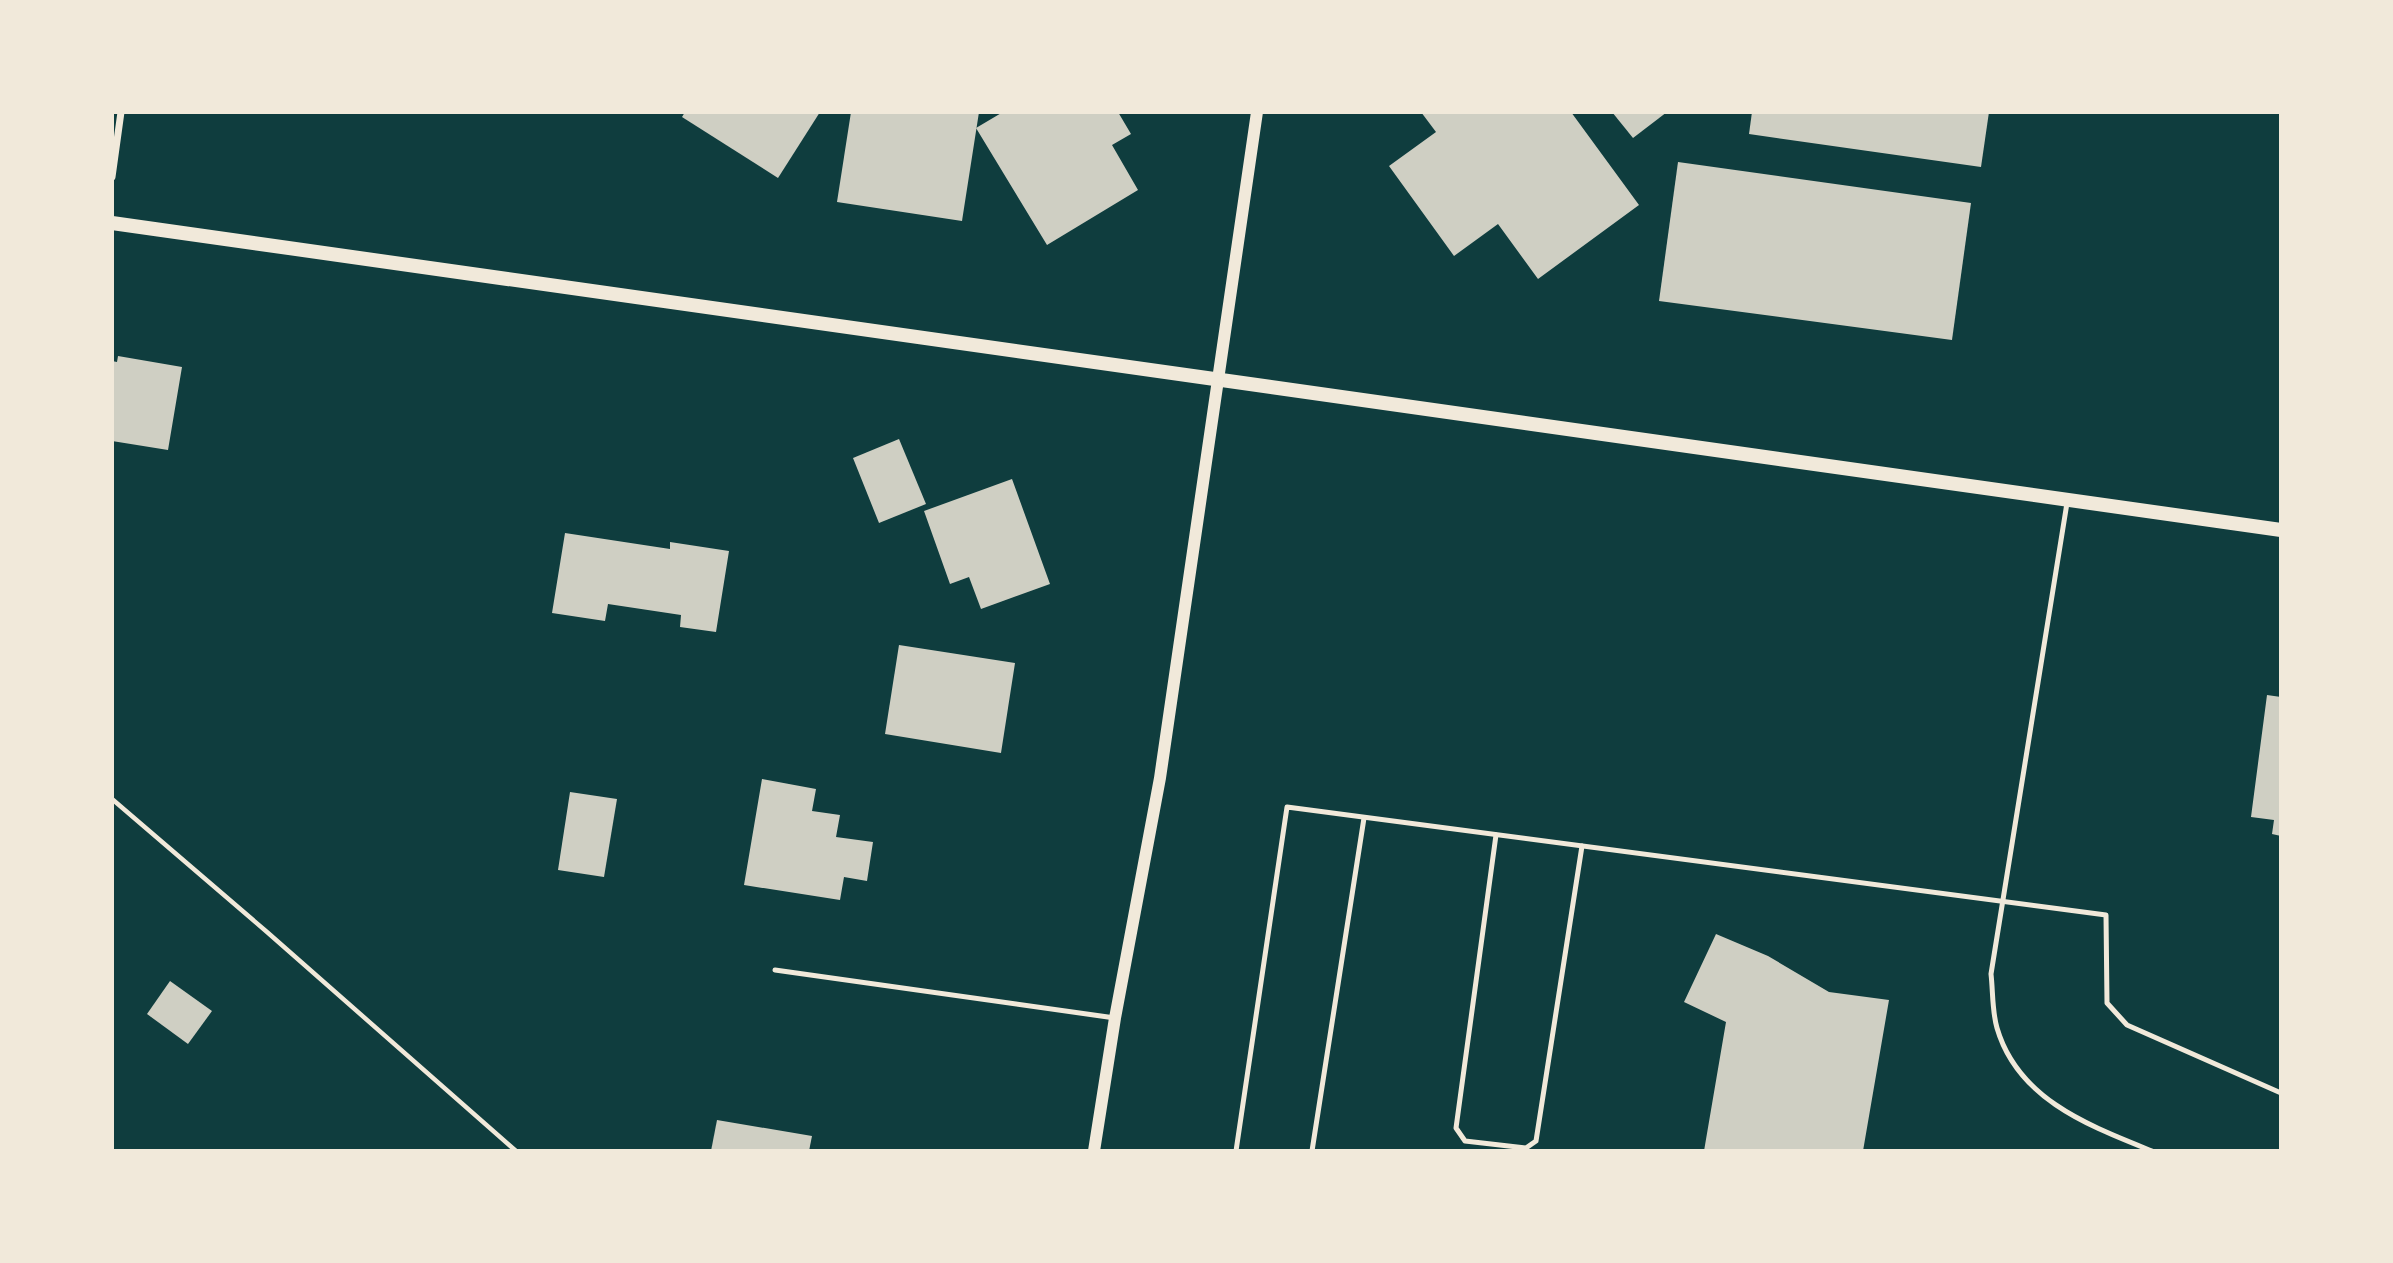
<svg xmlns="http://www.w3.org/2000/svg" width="2393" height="1263" viewBox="0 0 2393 1263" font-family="Figtree,sans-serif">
  <rect width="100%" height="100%" fill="#0f3d3e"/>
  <g fill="#cfcfc3">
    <path d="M685,112H820L778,178L682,117Z"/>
    <path d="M851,112H979L962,221L837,202Z"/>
    <path d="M1003,112H1118L1131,134L1112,145L1138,190L1047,245L976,128Z"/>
    <path d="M1421,112H1571L1639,205L1538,279L1498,224L1454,256L1389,166L1436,132Z"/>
    <path d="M1612,112H1667L1633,138Z"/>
    <path d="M1752,112H1989L1981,167L1749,134Z"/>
    <path d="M1678,162L1971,203L1952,340L1659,301Z"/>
    <path d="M118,356L182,367L168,450L112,441V361L117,362Z"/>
    <path d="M899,439L926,504L879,523L853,458Z"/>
    <path d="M1012,479L1050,584L981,609L969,577L950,584L924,511Z"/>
    <path d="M565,533L670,549V542L729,551L716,632L680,627L681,615L608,604L605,621L552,613Z"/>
    <path d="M899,645L1015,663L1001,753L885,734Z"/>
    <path d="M2267,695L2281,697V836L2272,834L2274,820L2251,817Z"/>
    <path d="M762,779L816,789L812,811L840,815L836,837L873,842L867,881L844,877L840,900L744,885Z"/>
    <path d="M570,792L617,799L604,877L558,870Z"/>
    <path d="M1716,934L1768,956L1829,992L1889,1000L1863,1151H1704L1726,1022L1684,1002Z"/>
    <path d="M170,981L212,1011L188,1044L147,1014Z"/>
    <path d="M717,1120L812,1136L809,1151H711Z"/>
  </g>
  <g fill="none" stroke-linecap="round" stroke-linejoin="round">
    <path stroke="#f1e9da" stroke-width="4.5" d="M112,799L267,932L516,1151"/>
    <g stroke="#f1e9da" stroke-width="5">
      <path d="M2067,503L1991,974C1993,991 1992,1011 1997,1028C2018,1100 2090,1126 2152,1151"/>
      <path d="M1496,835L1456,1128L1465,1141L1526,1148L1536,1141L1582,846"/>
      <path d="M775,970L1115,1018"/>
      <path d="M1236,1151L1287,807L2106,915L2107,1003L2127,1025L2281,1093"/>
      <path d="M1312,1151L1364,818"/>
    </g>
    <path stroke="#f1e9da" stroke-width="7" d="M112,177L121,112"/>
    <path stroke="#f1e9da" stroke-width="12" d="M1094,1151L1115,1018L1160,778L1257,112"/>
    <path stroke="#f1e9da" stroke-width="14" d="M112,223L2281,530"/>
  </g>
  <rect width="2393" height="1263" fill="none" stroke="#f1e9da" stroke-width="228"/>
</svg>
